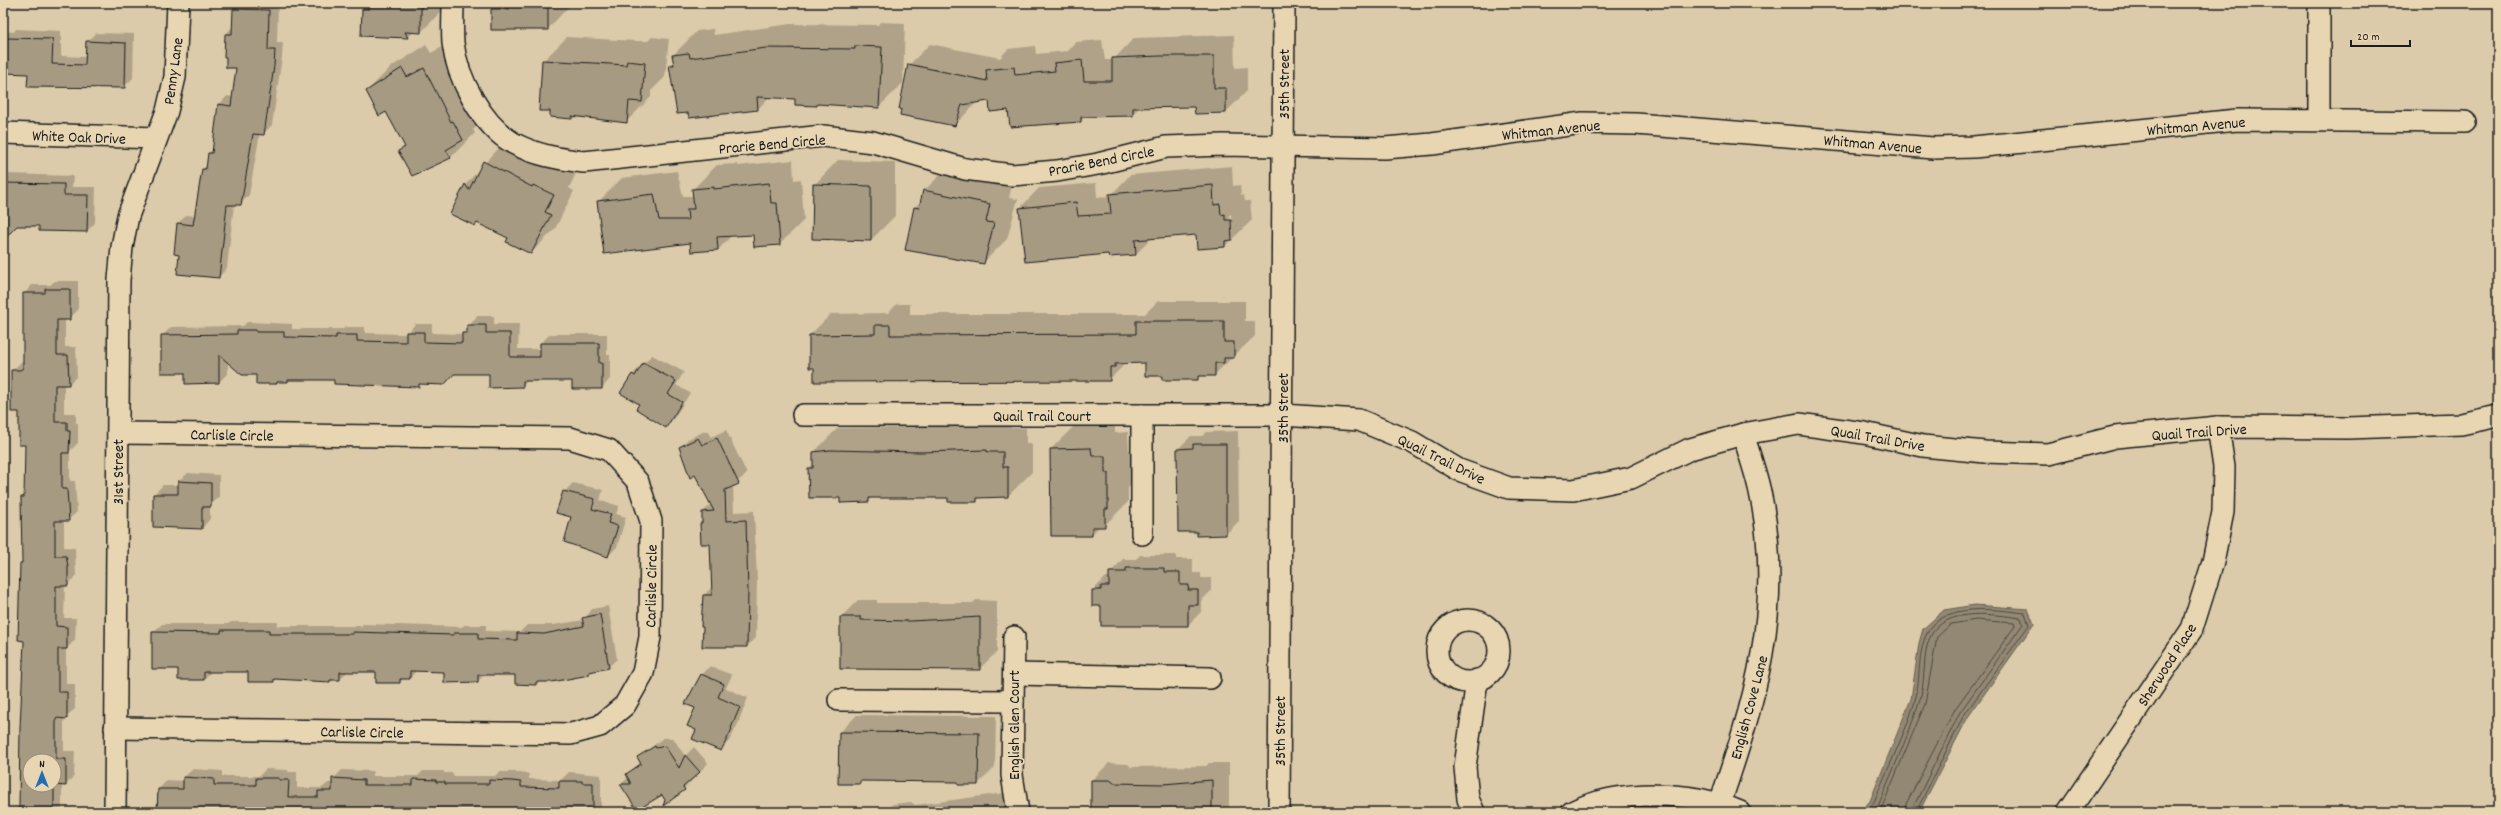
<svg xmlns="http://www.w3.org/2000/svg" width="2501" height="815" viewBox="0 0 2501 815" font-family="Dekko,sans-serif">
  <rect width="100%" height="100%" fill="#dccbaa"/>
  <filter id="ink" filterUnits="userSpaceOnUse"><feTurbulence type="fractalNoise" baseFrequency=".025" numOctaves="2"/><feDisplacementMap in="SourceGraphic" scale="8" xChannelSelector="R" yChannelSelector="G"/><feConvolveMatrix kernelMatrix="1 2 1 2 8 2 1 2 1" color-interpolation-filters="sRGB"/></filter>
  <g filter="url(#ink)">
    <path fill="#938873" stroke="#635d50" d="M1975,605L2028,609L2034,624L1968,717L1919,812H1860L1870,801L1911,699L1919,643L1923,629L1944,610Z"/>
    <g fill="#0003" fill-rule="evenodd">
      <path d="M234,3H278L277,42H283L282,57L272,125L263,134L260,133L249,195L240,204H234L227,268L219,277L180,254L178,223L187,215L195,216L203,169L207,165L209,153L214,149L219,105L227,96L234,97L237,67L226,34L233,26Z"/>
      <path d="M364,3H445V8L421,32H414L408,37L362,35Z"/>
      <path d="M492,3H572L548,29H492Z"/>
      <path d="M880,22L905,23L903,83L879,107L819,103L817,105L797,98L769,97L758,109L670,65L674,61L673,55L697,31L713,29L714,35L790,24L878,25Z"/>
      <path d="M16,29L61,31V56L87,57V42L96,33L134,34L133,78L124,87L29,73L3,72V31L14,32Z"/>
      <path d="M1234,35L1235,68L1247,67V91L1226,112L1195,106L1140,107L1132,115L1086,116L1081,121L1009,109L990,100L977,102L955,125L909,65L930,44L1000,58L1008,49L1035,46L1036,54L1068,51L1076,42L1102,40L1105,60H1113L1134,38Z"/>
      <path d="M567,37L635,41H648L652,37L669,39L665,77L651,91V97L627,121L551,116L543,61Z"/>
      <path d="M448,44L487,116L473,130L475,133L451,157L400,151L405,145L387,111L367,91L391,67L426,45L431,53Z"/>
      <path d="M508,138L577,171L569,188L574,191L555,229L531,253L510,238L478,222L452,214L466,184Z"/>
      <path d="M793,160L794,180L801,179L804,220L780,244L755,246L754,234L732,235L718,250L691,242L598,202L622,178L677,171L683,196H694L693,189L717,165L738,164V166Z"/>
      <path d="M838,160L895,162V216L871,240L814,185Z"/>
      <path d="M1232,166L1233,186L1240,185L1241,196L1244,195L1245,201H1250L1252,220L1225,246L1197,234L1152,238L1136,254L1110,256L1109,252L1025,261L1020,208L1039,188L1096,183L1097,197L1110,196L1130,175ZM1231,214L1232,229H1230L1229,215Z"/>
      <path d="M948,167L1013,180L1009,198L1018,199L1007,239L983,263L915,207L922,200L924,191Z"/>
      <path d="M6,174L73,176L72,187H96L95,223L87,231L40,225H16L3,229V178Z"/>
      <path d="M55,281H78V310L69,319H65V347H76L77,376L69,384H64V413H76V423H78V443L70,451V481H75L77,512L68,520H64V547L75,548L76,576L67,585H65L64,618H76L75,640L66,649V684H75V709L64,718V751H75L74,776L66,785H62V812H21L22,694L25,640L21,564L23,561L22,497L25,493L26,444L12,371L21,362H24V294L32,285H50ZM30,761H54V785H30Z"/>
      <path d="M1158,301H1245V321H1255V336L1214,375H1201L1197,379L1163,375L1146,362H1127L1109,380L815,367L810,335L831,314L888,313L897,304H910V314H1145Z"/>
      <path d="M477,316H494V324H519L518,349H541V343L550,334H607V355H610V379L602,388L574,380H528L523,386L490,373H454L421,383L418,386L336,379H290L276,383L228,361V373L219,382L186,372L162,336L171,327L243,326L247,322L292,324V329H343L345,327H365V333L407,334L415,324H432V333L463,334Z"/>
      <path d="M652,355L684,372L676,385L690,393L674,418L666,426L640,404L632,375Z"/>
      <path d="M1075,425H1115V433L1128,432L1129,450H1132V484L1128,488V502L1104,526H1100L1091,535L1051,449Z"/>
      <path d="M1011,426V428H1026V444H1032V472L1008,496L981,497L976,501L949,497H873L868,501L841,497L809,468L814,464V452L838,428Z"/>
      <path d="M707,430L711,437L726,430L747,474L733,485L734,512L754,511L757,581L756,638L747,646L704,595L713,586L711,543L701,524L703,522V512L711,504L680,447L688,439Z"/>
      <path d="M1238,431L1239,521L1226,534L1178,449L1191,436H1202L1207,432Z"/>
      <path d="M188,473L219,475V497L210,506V519L202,528L154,494L163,485H179V481Z"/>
      <path d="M573,483L603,490L600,500L619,506L616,514L626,517L617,547L608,556L572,517L564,492Z"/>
      <path d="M1140,555H1176V559H1193V573H1201V578H1211V591L1201,601V612L1188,625L1102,605L1093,590L1106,577H1110V573L1123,559H1136Z"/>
      <path d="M858,600H877V603H973L976,600L997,601V652L979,669L841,617Z"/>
      <path d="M608,606L617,659L608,667L593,670L589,674L538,681L536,684L516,674H485L478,681L445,671L417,670L410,678H404L400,682H377V671H348L340,679L329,681L276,678L273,681L249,671H212L204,679L179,668L153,632L162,624H228L231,622H278L277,626H361L363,624L462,627L464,625H486V631L520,632L527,625H553L584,620L592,609Z"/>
      <path d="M710,666L732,675L726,688L748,698L739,720H740L729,741L720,750L696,708L702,675Z"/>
      <path d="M857,715L996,716L995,767L978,784L959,780H863L860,783L840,732Z"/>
      <path d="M663,738H673L685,756L694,747L708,763L684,789L666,800L662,793L621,784L629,777L627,774L641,762L638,758Z"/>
      <path d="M1109,763L1128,764L1131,767L1206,766L1209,763H1229V812H1092V780Z"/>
      <path d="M193,769L222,771V776H259L266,769L288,770V772H297V788H322L328,783H333V779L342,770L373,771V776H418L423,771H444V773H453V776H495L499,772H521L529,774V779L561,780L569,772L601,775V812H158L159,789L167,780L184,781V777Z"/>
      <path d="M1012,792L1015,812H885L893,804L911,802L915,805Z"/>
    </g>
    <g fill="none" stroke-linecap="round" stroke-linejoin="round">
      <g stroke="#4c473f" stroke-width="1">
        <path d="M1865,812L1874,802C1887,769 1905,735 1915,701C1920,682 1918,662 1923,644C1934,600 1991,609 2025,613L2029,625L1964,715L1916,812"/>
        <path d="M1872,812L1879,804C1892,771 1908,737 1919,703C1925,685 1923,664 1927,646C1936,605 1991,614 2021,618L2023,624L1960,712L1911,812"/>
        <path d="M1880,812L1925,704L1937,637L1951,624L1976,620L2014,623L2015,626L1955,709L1906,804L1905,812"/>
      </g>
    </g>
    <g fill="#a69a82" stroke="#1c1c1c" fill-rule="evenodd">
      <path d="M369,3H421V33L405,32L408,38L361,36L362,9H369Z"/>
      <path d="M509,3H548V30H491V9H509Z"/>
      <path d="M233,9L269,10L268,50H275L274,66L264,135L253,134L241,205H227L219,278L177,274L179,255L174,254L177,223L193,225L202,169H206L208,153H212L218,104L231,106L236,68H226V57H224L225,34H232Z"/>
      <path d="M6,38L53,39L52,64L85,65L86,41L126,43L125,88L27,87L28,74L5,73Z"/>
      <path d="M855,46L882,47L879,108L817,104V106L795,105V99L757,97L758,110L689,118L688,113L677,114L669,65H674L672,55L689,53L690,58L766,48L855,49Z"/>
      <path d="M1160,56H1214V88H1226V113L1195,114L1194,107L1133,108V116L1081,117V122L1010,127L1008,110L990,112L989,101L962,105L955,126L900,115L901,109H899L908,64L987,81L986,70L1014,67L1015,75L1055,71L1054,63L1082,60L1084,81H1112V58Z"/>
      <path d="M542,60L610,64L626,65L627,61L645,63L642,102L629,101L627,123L572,116V119L550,117V111H539Z"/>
      <path d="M402,68L407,77L424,68L451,122L453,121L463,140L446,150L451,158L412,176L398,151L405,147L391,121L386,112L379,116L366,91Z"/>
      <path d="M483,161L532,187L533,185L554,195L545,212L551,215L531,254L506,242L508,238L477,223L475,226L450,214L465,184L469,190Z"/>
      <path d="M3,183L64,184V195H88L87,232L39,231V226H17L3,240Z"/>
      <path d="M769,183L771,203H777L780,245L754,247L753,235L717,237L718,250L691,252L690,243L604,254L597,201L654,194L659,220H688L687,209H694L692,189L714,187V189Z"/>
      <path d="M813,184L871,186V241L812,239Z"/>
      <path d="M1213,185L1214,205L1220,204L1221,215L1225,214V220H1231L1232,240L1225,241V247L1197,249L1196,235L1135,240L1136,255L1109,257L1108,254L1025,262L1019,208L1076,202L1078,216L1111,214L1109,194Z"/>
      <path d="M923,190L990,204L986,222L994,223L984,264L905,250L914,207L919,208Z"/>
      <path d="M45,289H70V320H57V355H68L69,385H55V422H67V431H70L69,453H62V489H67L69,521H55V556H66L68,566V586H56V626L67,627V649H58V692H67V719L56,718V759H66V786L54,785V810H19L20,727L24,641L18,640L20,563H22L21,497H24L25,445H19V412H11V370H20L23,368V293H45ZM30,761H54V785H30Z"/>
      <path d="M1136,321H1224V342H1234V358H1224V363H1215V376H1198V380H1162V376H1145V363L1115,364V367H1110V381L814,382V368H809V335L875,334V325H890V335L1136,334Z"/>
      <path d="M467,325H486V333H510V357H540V343H599V363H602V389H572V381H523V387L489,388V374H454L444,385L419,384V387L334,384V380H288V382H277V384H256V375H242L219,355V383L185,384V373H161V335L237,334V330H256V332H284V337L336,338V335H357V341L406,342V332H424V342L462,343V333H467Z"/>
      <path d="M643,363L676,381L668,394L682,402L666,428L636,409L639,404L620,393L632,374L635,376Z"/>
      <path d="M698,438L702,445L717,438L739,484L725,490L726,521L746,520L748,591L747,647H702L703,627H701L703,595H712L710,544H701L700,523H702V512L714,511L695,475L690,478L679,447Z"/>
      <path d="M1193,444H1226V535L1197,536V532H1178L1177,449L1193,448Z"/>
      <path d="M1091,448L1092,456H1105V473H1108V509H1105V527H1092V536H1051L1050,449Z"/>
      <path d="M830,450L921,452L987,450V452H1003V467H1008V497L977,498V502H948V498H869V502L840,503V498H809L808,468H813V452Z"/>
      <path d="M178,481L211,483V507H202V529L153,527V494H178Z"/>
      <path d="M563,491L595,499L592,509L611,514L608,523L618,526L608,557L564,542L571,517L556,513Z"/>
      <path d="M1126,568H1164V572H1180V585H1189L1188,590H1198V605H1188V626H1101V606H1092V590H1101V586H1109V572H1126Z"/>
      <path d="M600,614L609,668L589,672V675L552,682H536V685L515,684V675H478V682L444,683V672L410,671V679H400V683H376V672H340V680H330V682L274,679V682H248V672H204V680H178V669H152V632L221,633V630H269V634H353V632L454,635V633H478V639L517,640V633L544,634L584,626L582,618Z"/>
      <path d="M840,617H861V620L911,621L980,617V670L840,669Z"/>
      <path d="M701,674L724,684L718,697L740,707L731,728L732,729L721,751L692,739L696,730L687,726L695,708L685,704Z"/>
      <path d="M839,732L979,733L978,785H958V782L860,781V784H838Z"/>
      <path d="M655,746L656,748L665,746L679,768L685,755L700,772L683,787L685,790L663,806L665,800L662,795L637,810L620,784H631L626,774L641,764L637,757Z"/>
      <path d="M183,777L214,779V785H256V778H279V780H289L288,797H318V791H332V778L364,780V785H413V779L436,780V782H445V784H489V780L512,781L521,782V787L559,788V781H582V783H593V812H157L158,789H183Z"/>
      <path d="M1091,780H1110L1114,783L1163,784L1212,780V812H1091Z"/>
    </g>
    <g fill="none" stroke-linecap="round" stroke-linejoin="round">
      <g stroke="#1c1c1c" stroke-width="24">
        <g id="minor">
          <path d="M453,3C453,16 452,30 453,43C457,78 482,125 513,143C535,155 559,159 584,162L823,136L873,142L965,169L1012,175L1057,171L1098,164L1166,147L1223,145L1385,148L1432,144L1583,123L1636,124L1933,148L1974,147L2237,120L2465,122"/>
          <path d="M2319,120V3"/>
          <path d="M3,133L156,138"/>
          <path d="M803,415H1282L1359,420L1412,442L1459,470L1509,488L1573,490L1631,478L1690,449L1743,434L1799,424L1864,433L1923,446L1985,452L2048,454L2115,437L2218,427L2348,428L2461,424L2498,416"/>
          <path d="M1142,415V534"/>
          <circle cx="1468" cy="651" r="31"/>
          <path d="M1014,637L1012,775L1018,812"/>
          <path d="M1014,674L1210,678"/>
          <path d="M839,700L1013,701"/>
          <path d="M115,728L571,734L600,726L625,705L643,673L650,637L651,521L638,482L609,450L570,438L118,433"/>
          <path d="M115,812L119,280L122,247L128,216L167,111L175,77L178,3"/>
          <path d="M1279,812L1284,3"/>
          <path d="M1474,812L1468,799L1465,767L1477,680"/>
          <path d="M1572,812C1619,789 1692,790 1740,812"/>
          <path d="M1717,812C1754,704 1785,608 1760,492C1756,473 1749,453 1743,434"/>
          <path d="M2068,812L2192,629L2213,562L2223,512L2224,467L2218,427"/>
        </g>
      </g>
      <use href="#minor" stroke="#e8d6b3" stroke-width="21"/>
    </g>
  </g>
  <g text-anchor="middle" stroke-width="3.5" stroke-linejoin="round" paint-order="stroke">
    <g font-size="16" fill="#1c1c1c" stroke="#e8d6b3">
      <text transform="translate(172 71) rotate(-82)" y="6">Penny Lane</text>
      <text transform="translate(1283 84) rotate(-90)" y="6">35th Street</text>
      <text transform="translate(2196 125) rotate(-5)" y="6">Whitman Avenue</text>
      <text transform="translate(1551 129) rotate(-6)" y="6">Whitman Avenue</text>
      <text transform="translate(79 136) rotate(2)" y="6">White Oak Drive</text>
      <text transform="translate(772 143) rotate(-5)" y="6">Prarie Bend Circle</text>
      <text transform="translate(1873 143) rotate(5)" y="6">Whitman Avenue</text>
      <text transform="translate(1101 160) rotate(-11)" y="6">Prarie Bend Circle</text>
      <text transform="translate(1282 408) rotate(-90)" y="6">35th Street</text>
      <text x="1042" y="421">Quail Trail Court</text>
      <text transform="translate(2199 431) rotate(-4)" y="6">Quail Trail Drive</text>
      <text transform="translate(232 434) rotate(1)" y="6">Carlisle Circle</text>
      <text transform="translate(1878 437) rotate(10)" y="6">Quail Trail Drive</text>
      <text transform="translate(1442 458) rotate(26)" y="6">Quail Trail Drive</text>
      <text transform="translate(117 472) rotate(-90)" y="6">31st Street</text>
      <text transform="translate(650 586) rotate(-89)" y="6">Carlisle Circle</text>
      <text transform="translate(2166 664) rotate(-57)" y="6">Sherwood Place</text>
      <text transform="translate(1748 707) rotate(-75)" y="6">English Cove Lane</text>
      <text transform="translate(1013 725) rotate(-90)" y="6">English Glen Court</text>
      <text transform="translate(362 731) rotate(1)" y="6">Carlisle Circle</text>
      <text transform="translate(1279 731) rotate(-90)" y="6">35th Street</text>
    </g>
  </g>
  <rect width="2501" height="815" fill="none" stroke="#e8d6b3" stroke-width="16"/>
  <rect x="8" y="8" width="2485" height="799" fill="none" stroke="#1c1c1c" stroke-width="1.5" filter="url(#ink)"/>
  <g transform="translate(42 773)"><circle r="19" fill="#e8d6b3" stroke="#968c77"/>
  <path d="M0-3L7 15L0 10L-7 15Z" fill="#1f6fb2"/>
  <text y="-6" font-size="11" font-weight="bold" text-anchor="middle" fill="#1c1c1c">N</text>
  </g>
  <path d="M2351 40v6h59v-6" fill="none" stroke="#1c1c1c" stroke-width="2"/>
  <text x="2357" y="40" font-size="12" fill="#1c1c1c" stroke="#e8d6b3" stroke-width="3" paint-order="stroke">20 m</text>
</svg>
